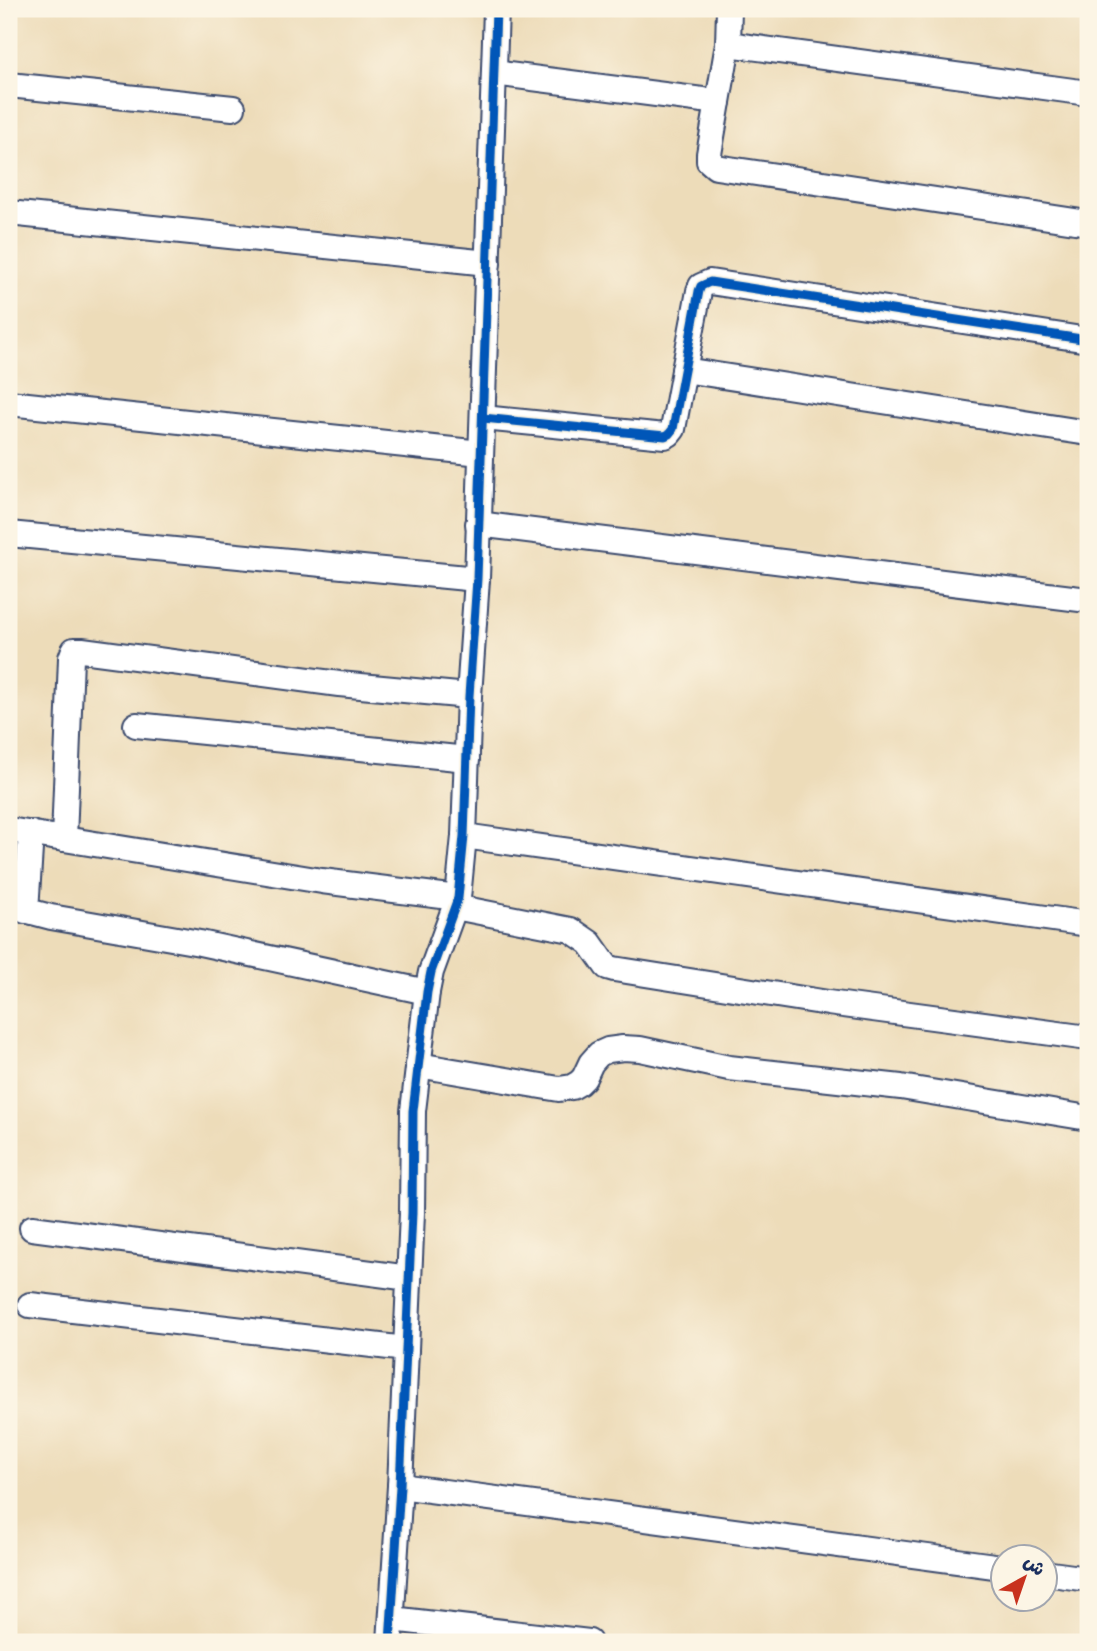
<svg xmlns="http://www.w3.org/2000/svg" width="1097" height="1651" viewBox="0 0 1097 1651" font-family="'Comic Neue','Playpen Sans Arabic',sans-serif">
  <rect width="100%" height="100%" fill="#fcf5e5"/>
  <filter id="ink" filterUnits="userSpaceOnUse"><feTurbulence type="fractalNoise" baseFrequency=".0143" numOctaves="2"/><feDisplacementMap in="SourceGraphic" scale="14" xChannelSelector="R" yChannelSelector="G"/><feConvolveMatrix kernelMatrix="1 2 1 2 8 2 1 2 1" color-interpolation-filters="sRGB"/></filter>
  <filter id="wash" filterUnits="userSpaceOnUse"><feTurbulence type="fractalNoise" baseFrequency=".00686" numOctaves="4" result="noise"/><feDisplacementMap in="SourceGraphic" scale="28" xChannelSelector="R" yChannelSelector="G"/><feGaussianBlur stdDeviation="1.57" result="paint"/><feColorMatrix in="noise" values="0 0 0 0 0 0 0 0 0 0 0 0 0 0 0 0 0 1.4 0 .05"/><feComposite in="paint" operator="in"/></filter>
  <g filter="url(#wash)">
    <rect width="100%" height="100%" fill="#eddcb9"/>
  </g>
  <g filter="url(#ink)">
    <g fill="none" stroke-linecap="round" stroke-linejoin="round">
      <g stroke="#3a496c" stroke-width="28">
        <g id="minor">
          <path d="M729,9L728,44L709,154V161L716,167L1088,223"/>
          <path d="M728,44L1088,93"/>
          <path d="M494,73L718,102"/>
          <path d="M9,85L233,108"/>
          <path d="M9,213L488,263"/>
          <path d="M684,370L1088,433"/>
          <path d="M9,403L481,453"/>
          <path d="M483,418L665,436L669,434L673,429L699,291L701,286L710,282L1088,340"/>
          <path d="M478,524L1088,600"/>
          <path d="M9,534L477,579"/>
          <path d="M136,725L467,759"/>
          <path d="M9,830L322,881L458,898"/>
          <path d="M464,836L1088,924"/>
          <path d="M64,839L71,658L74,650H82L339,684L469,696"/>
          <path d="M9,906L51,917L200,943L427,992"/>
          <path d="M455,907L571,930L590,943L607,967L614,969L828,1003L1088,1038"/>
          <path d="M26,911L31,833"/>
          <path d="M418,1065L559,1089L572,1087L579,1083L584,1078L591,1063L599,1054L608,1050L623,1048L640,1049L729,1068L901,1087L1088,1118"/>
          <path d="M32,1228L409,1278"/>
          <path d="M30,1305L406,1349"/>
          <path d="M400,1486L1002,1567"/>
          <path d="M1044,1573L1088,1579"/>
          <path d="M392,1619L589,1642"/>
          <path d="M390,1642L400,1486L412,1213L413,1111L427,992L431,972L458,898L464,836L469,696L477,579L496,9"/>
        </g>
      </g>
      <use href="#minor" stroke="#fff" stroke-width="24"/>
      <g stroke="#fcf5e5" stroke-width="13">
        <g id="cycleway">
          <path d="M483,418L665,436L669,434L673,429L699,291L701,286L710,282L1088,340"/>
          <path d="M390,1642L400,1486L412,1213L413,1111L427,992L431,972L458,898L464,836L469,696L477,579L496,9"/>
        </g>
      </g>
      <use href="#cycleway" stroke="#0057b8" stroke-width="9"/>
    </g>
  </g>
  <rect width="1097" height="1651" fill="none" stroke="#fcf5e5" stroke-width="35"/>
  <g transform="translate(1024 1578) rotate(40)"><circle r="33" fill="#fcf5e5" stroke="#a2a6af" stroke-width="2"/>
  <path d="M0-5L12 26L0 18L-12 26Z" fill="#c8321e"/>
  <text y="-10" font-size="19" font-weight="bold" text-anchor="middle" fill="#1b2f5e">ش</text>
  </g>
</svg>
